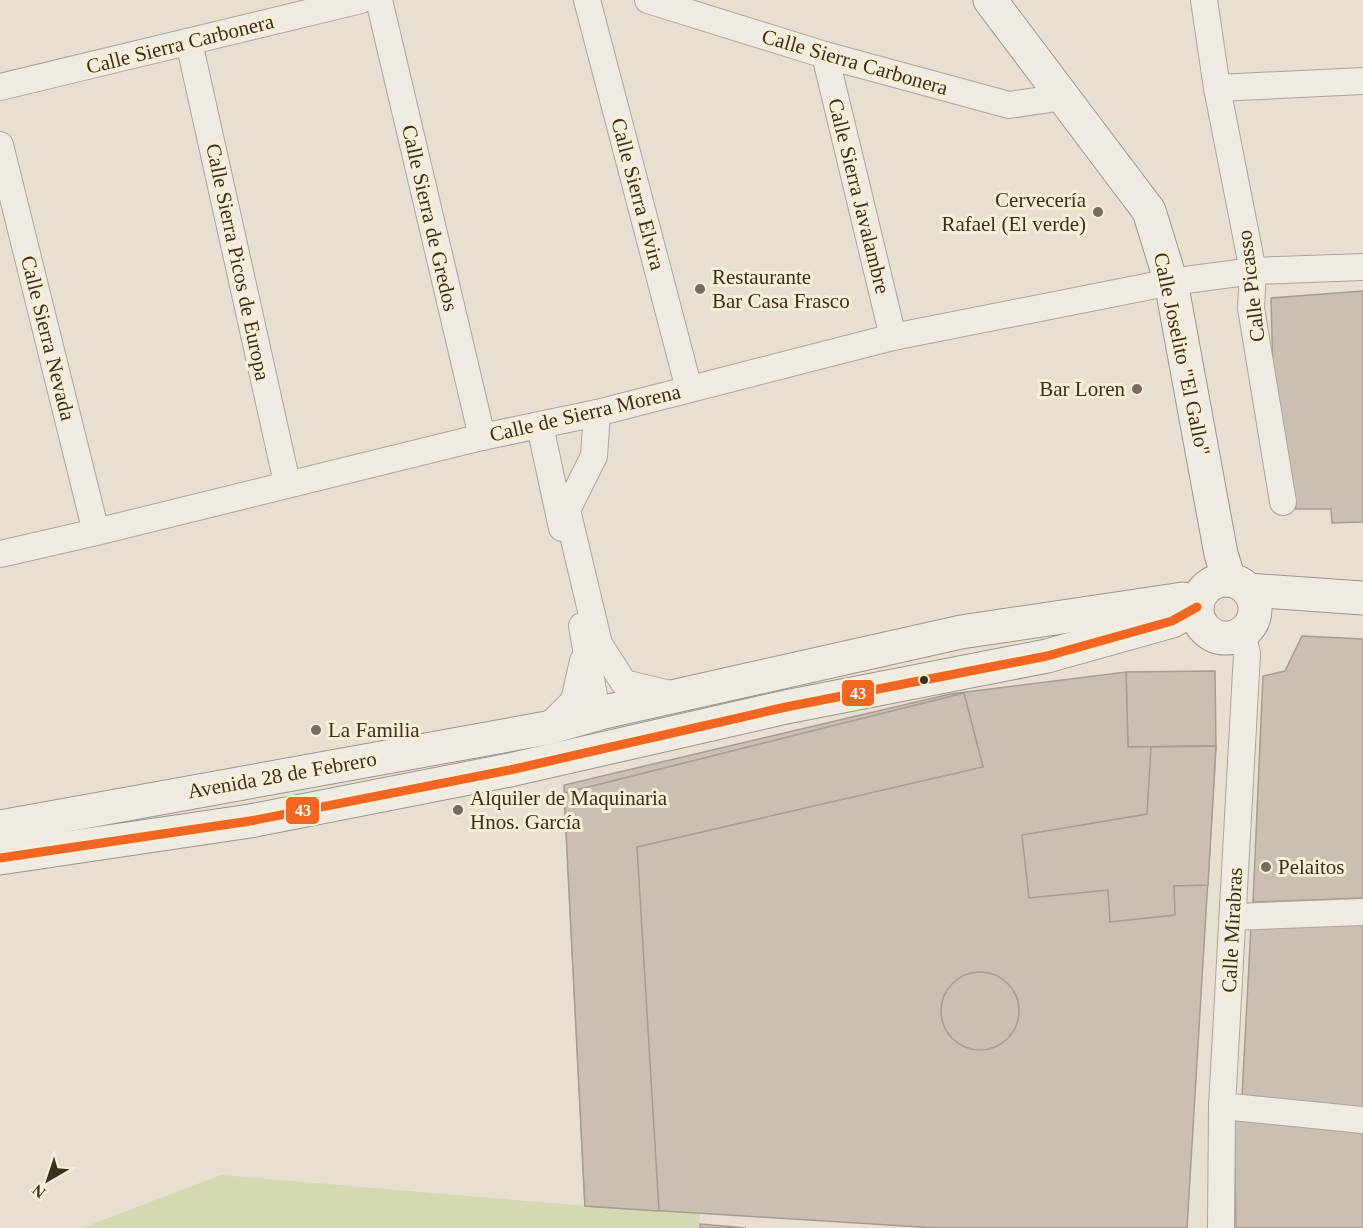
<svg xmlns="http://www.w3.org/2000/svg" width="1363" height="1228" viewBox="0 0 1363 1228" font-family="'Times New Roman',serif">
  <rect width="100%" height="100%" fill="#e7e0d1"/>
  <path fill="#d6d7b3" d="M221,1175L585,1206L700,1213L699,1228H82Z"/>
  <g fill="#cbbfb2" stroke="#a89c90" stroke-width="1.5">
    <path d="M1363,291V522L1332,523L1331,509H1296L1273,376L1271,298Z"/>
    <path d="M1302,636L1363,639V898L1253,902L1263,676L1285,671Z"/>
    <path d="M1215,671L1216,746L1128,747L1126,672Z"/>
    <path d="M1126,672L1128,747L1216,746L1187,1228H936L585,1206L564,785L950,694Z"/>
    <path d="M964,693L983,767L637,847L659,1211L585,1206L564,793Z"/>
    <path d="M1216,746L1208,885L1174,886L1175,915L1110,922L1108,890L1029,898L1022,835L1147,814L1151,747Z"/>
    <path d="M1363,924V1109L1242,1096L1251,926Z"/>
    <circle cx="980" cy="1011" r="39"/>
    <path d="M1234,1115L1363,1129V1228H1236Z"/>
    <path d="M700,1224L746,1228H700Z"/>
  </g>
  <g fill="none" stroke-linecap="round" stroke-linejoin="round">
    <g stroke="#ada599" stroke-width="28">
      <g id="street">
        <path d="M379,0L482,437"/>
        <path d="M587,0L689,389"/>
        <path d="M648,0L825,55L1009,105L1064,97"/>
        <path d="M1204,0L1217,88L1253,271L1251,308L1283,502"/>
        <path d="M189,42L287,483"/>
        <path d="M825,55L893,337"/>
        <path d="M0,87L361,0"/>
        <path d="M1217,88L1363,81"/>
        <path d="M0,145L96,532"/>
        <path d="M597,413L594,456L567,510L599,644L624,683L674,695"/>
        <path d="M540,426L562,528"/>
        <path d="M0,554L96,532L482,437L597,413L893,337L1171,282L1253,271L1363,267"/>
        <path d="M582,626L594,696L600,713"/>
        <path d="M547,728L574,701L583,661"/>
        <path d="M1233,917L1363,912"/>
        <path d="M1222,1106L1363,1120"/>
        <path d="M1221,1228L1222,1106L1247,654L1242,632"/>
      </g>
    </g>
    <g stroke="#9c958a" stroke-width="35">
      <g id="secondary">
        <path d="M990,0L1149,211L1171,282L1221,554L1229,580"/>
        <circle cx="1226" cy="609" r="29"/>
        <path d="M1248,590L1363,598"/>
        <path d="M0,827L547,728L600,713L961,632L1183,599"/>
        <path d="M0,858L250,821L510,770L786,707L1047,656L1172,621L1197,607"/>
      </g>
    </g>
    <use href="#street" stroke="#efebe3" stroke-width="26"/>
    <use href="#secondary" stroke="#efebe3" stroke-width="33"/>
    <g stroke="#f7eed8" stroke-width="14">
      <path id="bus-1" d="M0,858L250,821L510,770L786,707L1047,656L1172,621L1197,607"/>
    </g>
    <use href="#bus-1" stroke="#f26522" stroke-width="9"/>
  </g>
  <g fill="#786c5e" stroke="#f7eed8" stroke-width="2">
    <circle cx="1098" cy="212" r="6"/>
    <circle cx="700" cy="289" r="6"/>
    <circle cx="1137" cy="389" r="6"/>
    <circle cx="316" cy="730" r="6"/>
    <circle cx="458" cy="810" r="6"/>
    <circle cx="1266" cy="867" r="6"/>
  </g>
  <circle fill="#3d2e20" stroke="#f7eed8" stroke-width="2" cx="924" cy="680" r="5"/>
  <g text-anchor="middle" stroke-width="6" stroke-linejoin="round" paint-order="stroke">
    <g font-size="21" fill="#3d2e20" stroke="#f7eed8">
      <text transform="translate(180 44) rotate(-14)" y="7">Calle Sierra Carbonera</text>
      <text transform="translate(855 62) rotate(16)" y="7">Calle Sierra Carbonera</text>
      <text transform="translate(638 194) rotate(75)" y="7">Calle Sierra Elvira</text>
      <text transform="translate(859 196) rotate(76)" y="7">Calle Sierra Javalambre</text>
      <text transform="translate(430 218) rotate(77)" y="7">Calle Sierra de Gredos</text>
      <text transform="translate(238 262) rotate(78)" y="7">Calle Sierra Picos de Europa</text>
      <text transform="translate(1251 286) rotate(-97)" y="7">Calle Picasso</text>
      <text transform="translate(48 338) rotate(76)" y="7">Calle Sierra Nevada</text>
      <text transform="translate(1182 354) rotate(78)" y="7">Calle Joselito "El Gallo"</text>
      <text transform="translate(585 413) rotate(-13)" y="7">Calle de Sierra Morena</text>
      <text transform="translate(282 775) rotate(-10)" y="7">Avenida 28 de Febrero</text>
      <text transform="translate(1232 930) rotate(-87)" y="7">Calle Mirabras</text>
    </g>
    <g font-size="21" fill="#3d2e20" stroke="#f7eed8" text-anchor="start">
      <text x="1086" y="207" text-anchor="end">Cervecería<tspan x="1086" dy="24">Rafael (El verde)</tspan></text>
      <text x="712" y="284">Restaurante<tspan x="712" dy="24">Bar Casa Frasco</tspan></text>
      <text x="1125" y="396" text-anchor="end">Bar Loren</text>
      <text x="328" y="737">La Familia</text>
      <text x="470" y="805">Alquiler de Maquinaria<tspan x="470" dy="24">Hnos. García</tspan></text>
      <text x="1278" y="874">Pelaitos</text>
    </g>
  </g>
  <g stroke="#f7eed8" stroke-width="2">
    <rect x="841" y="679" width="34" height="28" rx="6" fill="#f26522"/>
    <rect x="285" y="796" width="35" height="29" rx="6" fill="#f26522"/>
  </g>
  <g font-size="16" text-anchor="middle" font-weight="bold" fill="#fff">
    <text x="858" y="699">43</text>
    <text x="303" y="816">43</text>
  </g>
  <g transform="translate(48 1180) rotate(219)" stroke="#f7eed8" stroke-width="4.5" paint-order="stroke">
  <path d="M0-4.5L10 22L0 15L-10 22Z" fill="#3d2e20"/>
  <text y="-9" font-size="16" font-weight="bold" text-anchor="middle" fill="#3d2e20">N</text>
  </g>
</svg>
